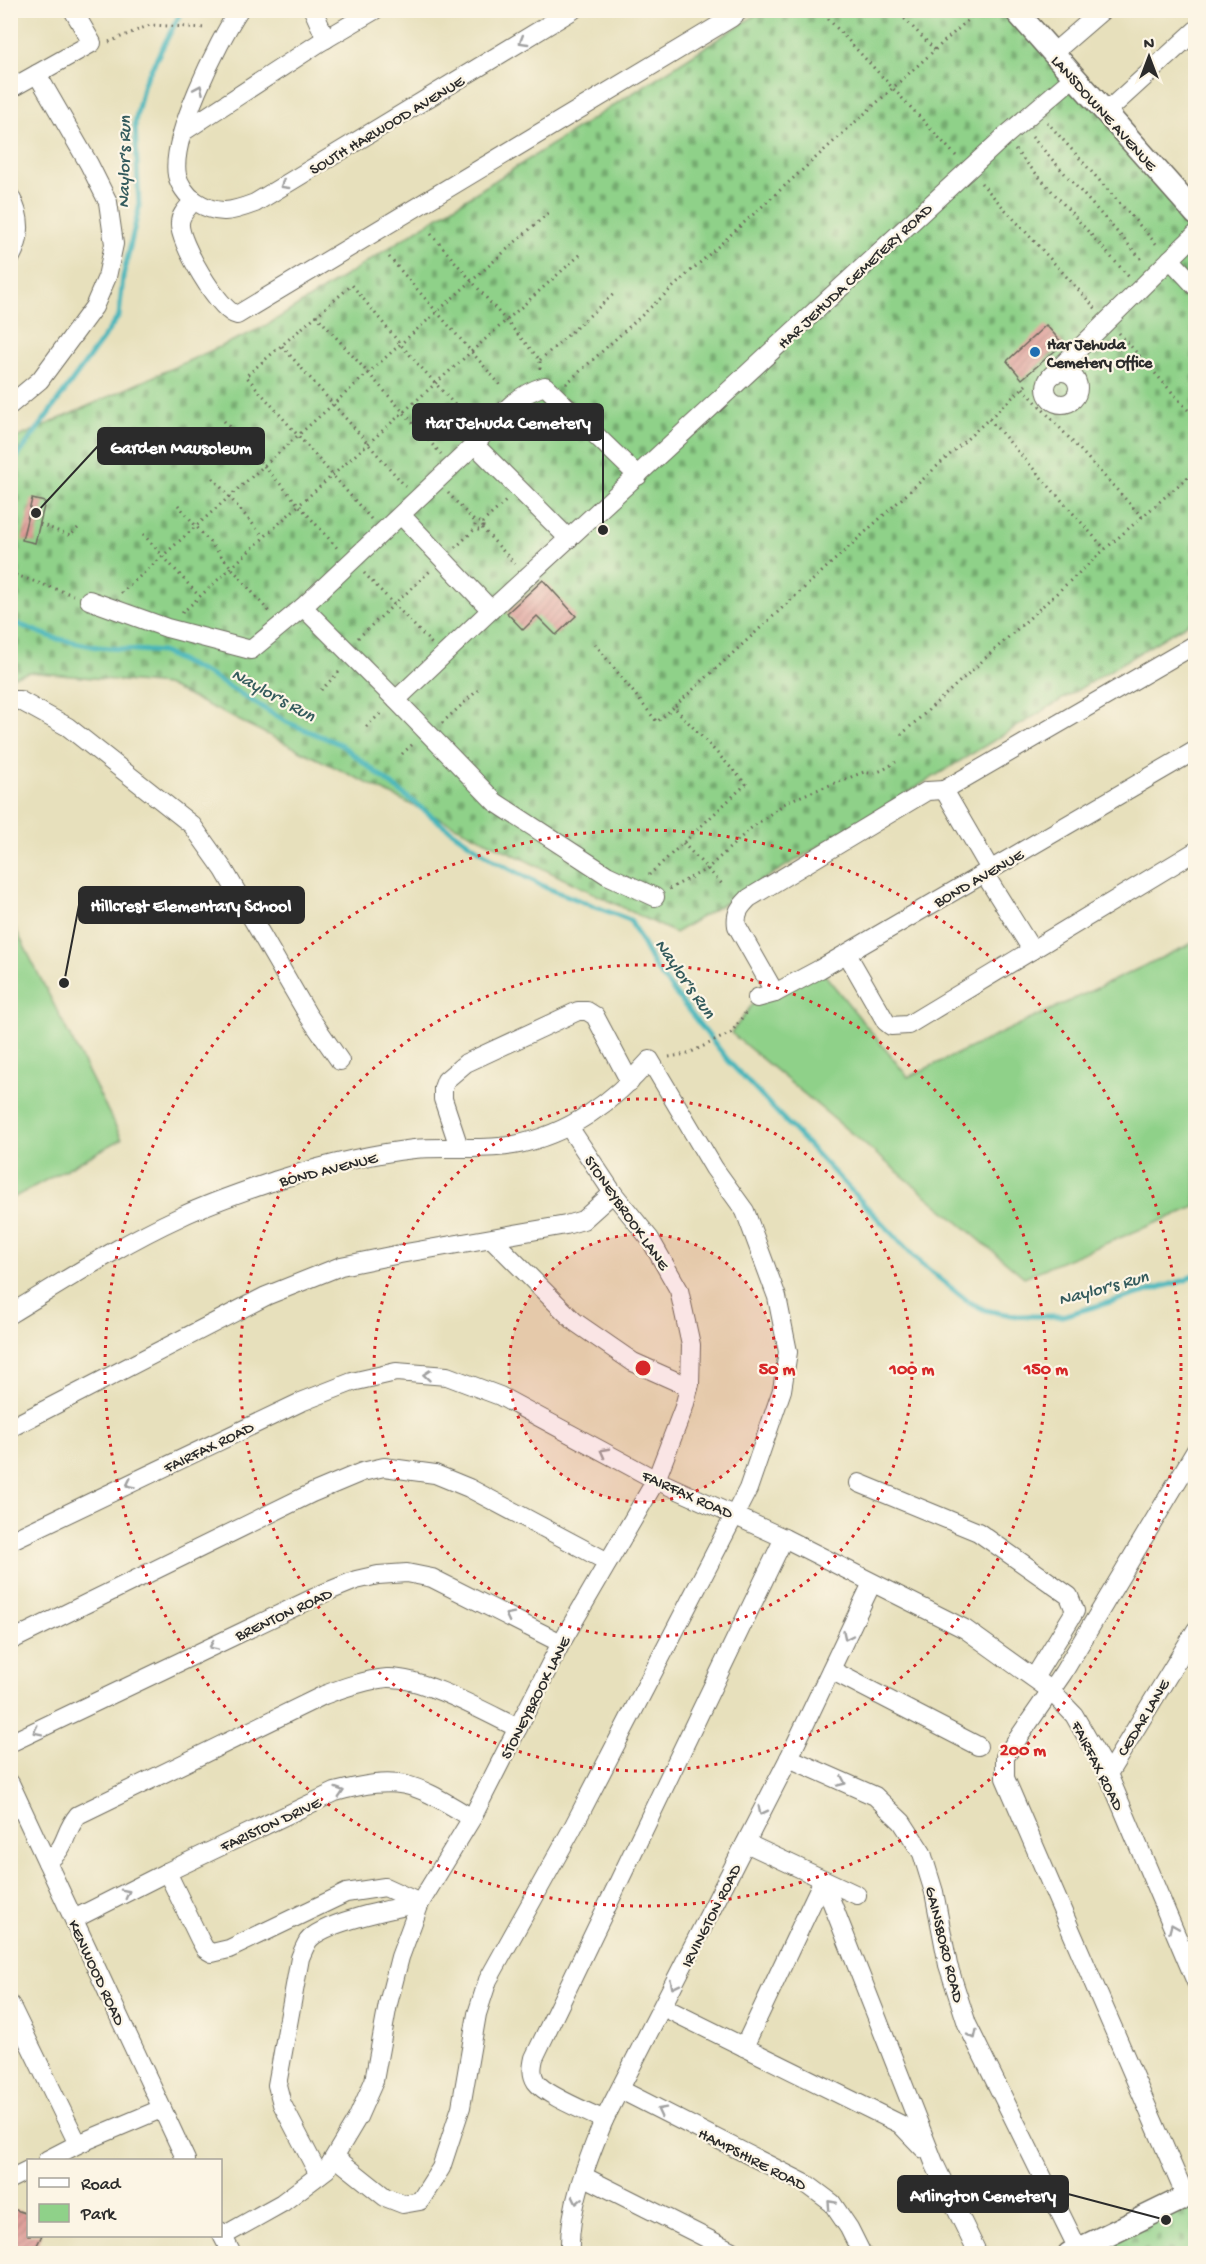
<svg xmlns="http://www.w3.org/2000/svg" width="1206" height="2264" viewBox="0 0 1206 2264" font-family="'Gochi Hand',sans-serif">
  <defs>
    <pattern id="cemetery-stones" width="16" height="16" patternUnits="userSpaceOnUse" patternTransform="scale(1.5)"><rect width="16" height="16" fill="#8fd189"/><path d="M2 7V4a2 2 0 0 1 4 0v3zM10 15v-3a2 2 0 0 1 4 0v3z" fill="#75aa70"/></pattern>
    <pattern id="building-hatch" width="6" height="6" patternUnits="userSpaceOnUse" patternTransform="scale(1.5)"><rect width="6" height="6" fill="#dc9692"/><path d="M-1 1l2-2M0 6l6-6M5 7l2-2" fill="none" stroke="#b37b77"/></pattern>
  </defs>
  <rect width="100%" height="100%" fill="#fcf5e5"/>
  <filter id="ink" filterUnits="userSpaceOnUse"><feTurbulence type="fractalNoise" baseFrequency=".0167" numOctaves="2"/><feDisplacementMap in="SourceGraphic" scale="12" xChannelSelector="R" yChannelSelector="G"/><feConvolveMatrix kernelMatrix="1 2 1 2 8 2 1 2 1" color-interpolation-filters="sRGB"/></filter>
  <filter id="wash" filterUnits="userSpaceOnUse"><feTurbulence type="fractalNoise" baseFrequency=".008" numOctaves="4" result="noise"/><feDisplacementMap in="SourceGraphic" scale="24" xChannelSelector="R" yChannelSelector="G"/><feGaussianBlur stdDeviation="1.35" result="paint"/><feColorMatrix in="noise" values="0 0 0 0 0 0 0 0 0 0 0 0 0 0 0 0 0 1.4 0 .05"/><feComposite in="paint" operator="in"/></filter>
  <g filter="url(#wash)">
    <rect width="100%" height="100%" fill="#e7e0bc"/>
    <g fill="url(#cemetery-stones)" stroke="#5d7e5a" stroke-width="1.5">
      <path d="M762,11H1014L1195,216V619L675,933L166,685L30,672L11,677L10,441L266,326Z"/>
      <path d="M1195,2192V2253L1069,2254Z"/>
    </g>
    <g fill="#8fd189" stroke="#5d7e5a" stroke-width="1.5">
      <path d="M11,920L122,1139L11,1199H10Z"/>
      <path d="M1195,942V1207L1024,1277L731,1033L757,998L820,969L908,1077Z"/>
    </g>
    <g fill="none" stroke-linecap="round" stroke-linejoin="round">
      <g stroke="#45b5bb" stroke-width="5">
        <path d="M10,467L119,316L123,277L139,208L135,122L144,83L182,10"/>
        <path d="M10,621L54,638L97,647L162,652L213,677L286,722L340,744L439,822L495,861L547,888L630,920L656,969L731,1064L920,1263L969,1302L985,1310L1017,1316H1062L1186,1280L1196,1273"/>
      </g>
    </g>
    <g id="blocks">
      <g fill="url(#building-hatch)">
        <path d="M1046,325L1063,344L1022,379L1007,361Z"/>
        <path d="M32,499L45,502L35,543L22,540Z"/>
        <path d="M543,580L576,616L556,635L537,616L523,630L507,613Z"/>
        <path d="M10,2208L28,2214V2235H42L33,2253H10Z"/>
      </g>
    </g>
  </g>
  <g filter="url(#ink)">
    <use href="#blocks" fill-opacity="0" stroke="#6d6a5e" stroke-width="1.5"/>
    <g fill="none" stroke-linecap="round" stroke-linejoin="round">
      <g stroke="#6d6a5e" stroke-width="20">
        <g id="minor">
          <path d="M239,10C218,42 170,138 177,175C179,184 187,196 195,201C218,216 231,212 255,203L573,10"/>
          <path d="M313,10L326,39"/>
          <path d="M1052,54L1103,10"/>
          <path d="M10,89L92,43L73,10"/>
          <path d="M1105,113L1196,30"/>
          <path d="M183,132L319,43L375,10"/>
          <path d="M10,196C22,217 22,238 10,259"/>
          <path d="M194,200C189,207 180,214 180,223C178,241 219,311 237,315L731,18L740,10"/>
          <path d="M1170,259L1196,287"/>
          <circle cx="1062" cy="388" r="16"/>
          <path d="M1051,376L1196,234"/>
          <path d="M10,405L40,380L94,307L107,277L114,244L108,202L89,164L37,74"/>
          <path d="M475,445L569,539"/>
          <path d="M401,515L491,610"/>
          <path d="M89,600L167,628L251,650L303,607L396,700L491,610L1004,137L1074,77"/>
          <path d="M303,607C359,554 414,502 469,450C496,424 508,397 545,386L638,476"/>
          <path d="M10,700H19L68,727L192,825L224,870L308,1015L340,1061"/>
          <path d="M396,700L495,802L607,875L655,897"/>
          <path d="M990,869L944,790L1196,644"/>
          <path d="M984,873L1032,950"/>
          <path d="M847,954L886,1022L891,1026L908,1025L1196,851"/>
          <path d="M775,993L737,926C735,913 740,907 749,898L927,791L944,790"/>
          <path d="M757,998L775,993L820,969L1196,750"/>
          <path d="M459,1147L443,1099V1088L446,1080L466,1063L578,1011H587L595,1016L630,1082"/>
          <path d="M492,1239L575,1322L633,1362L689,1387"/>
          <path d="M10,1314C66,1280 121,1244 180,1217C211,1202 245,1191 277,1180C322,1166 368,1154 414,1149C447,1146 482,1151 514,1145C570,1134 613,1102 650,1060L714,1168L745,1211L777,1297L788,1352L782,1390L748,1489L572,1829L488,1980L477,2014L461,2107L441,2168L420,2201L403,2204L385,2197L335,2157"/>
          <path d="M10,1428L266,1296L341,1266L400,1254L566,1225L583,1220L613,1193"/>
          <path d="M859,1483L978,1532L1069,1596L1075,1611L1034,1678"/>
          <path d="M10,1541L301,1402L352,1382L396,1372L447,1376L500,1396L656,1480L784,1538L965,1629L1050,1690L1074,1715L1108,1774L1196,1982"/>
          <path d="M10,1641L312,1493L362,1472L384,1467L435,1474L469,1488L608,1562"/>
          <path d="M831,1670L978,1746"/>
          <path d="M10,1743L324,1593L356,1580L378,1575L407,1573L432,1578L561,1643"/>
          <path d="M789,1758L875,1796L902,1822L922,1853L934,1892L948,1965L967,2024L1078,2249"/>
          <path d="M1108,1774L1196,1630"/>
          <path d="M10,1783L186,2160"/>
          <path d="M746,1843L857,1895"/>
          <path d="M47,1862C68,1847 63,1833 78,1815L324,1695C345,1687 365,1680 387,1678C421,1676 487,1713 518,1728"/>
          <path d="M167,1872L200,1940L205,1949L212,1953L229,1949L346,1893L385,1887L420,1903"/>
          <path d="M823,1880L935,2165L978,2254"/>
          <path d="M74,1919L167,1872L335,1792C404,1774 414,1784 472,1818"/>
          <path d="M10,2004L78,2144"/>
          <path d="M663,2007L900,2124L924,2149"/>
          <path d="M744,2047L823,1880"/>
          <path d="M621,2090L808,2185L832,2203L849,2228L862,2254"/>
          <path d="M604,2120C588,2112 545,2095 536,2082C531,2074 532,2067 534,2058L784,1538"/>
          <path d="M47,2160L78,2144L161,2109"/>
          <path d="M319,2175L282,2104L277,2085L300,1958C302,1953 305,1946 308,1941C322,1922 396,1908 420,1903"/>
          <path d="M583,2176L738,2254"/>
          <path d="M10,2179L28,2170"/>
          <path d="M1186,2197L1005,1778V1757L1063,1673L1196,1450"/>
          <path d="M220,2231L232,2254"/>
          <path d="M223,2236L282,2203L327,2169L358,2117L374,2081L388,2004L400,1957L420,1903L472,1818L561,1643L656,1480L684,1407L690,1384L691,1345L679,1290L650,1239L613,1193L569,1127"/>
          <path d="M570,2254C568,2208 587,2162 604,2120L789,1758L872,1583"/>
        </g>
      </g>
      <g stroke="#6d6a5e" stroke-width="25">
        <g id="major">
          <path d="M1015,10L1196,214"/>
          <path d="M1069,2254L1196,2192"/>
        </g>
      </g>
      <g stroke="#6d6a5e" stroke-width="3" stroke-dasharray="1.5 4.5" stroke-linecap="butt">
        <path d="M820,10L956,156"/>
        <path d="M896,10L935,50"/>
        <path d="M109,42L150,25L207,28"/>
        <path d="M1047,122L1159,247"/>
        <path d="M1032,137L1144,262"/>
        <path d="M1015,150L1129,277"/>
        <path d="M981,183L1096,309"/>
        <path d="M431,234L540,360V371"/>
        <path d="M389,257L503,388"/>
        <path d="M316,315L441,454"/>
        <path d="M1119,333L1196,419"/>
        <path d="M282,346L406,487"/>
        <path d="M540,360L616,292"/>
        <path d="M566,384L979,10"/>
        <path d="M1023,388L1142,517"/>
        <path d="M989,419L1105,549"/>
        <path d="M224,421L339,550"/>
        <path d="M213,478L264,537"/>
        <path d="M448,493L476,523"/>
        <path d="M178,505L270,613"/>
        <path d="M371,519L246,376L352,285L401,345L471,423"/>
        <circle cx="479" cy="526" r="4"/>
        <path d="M482,523L506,501"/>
        <path d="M40,524L70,536L79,527"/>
        <path d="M482,528L515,564"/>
        <path d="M143,534L199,596"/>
        <path d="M455,548L476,528"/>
        <path d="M10,573L73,595"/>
        <path d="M364,573L432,644"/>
        <path d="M121,593L548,213"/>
        <path d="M182,613L298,506L582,253"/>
        <path d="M358,638L430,571"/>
        <path d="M595,644L657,722L674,707"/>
        <path d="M321,690L342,669"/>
        <path d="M442,723L478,690"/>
        <path d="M366,727L382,712"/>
        <path d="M901,735L1104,550L1196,470"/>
        <path d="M402,754L414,743"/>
        <path d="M683,843L723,885"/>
        <path d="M649,875L746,784L674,707L1027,384"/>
        <path d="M669,889L707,869L750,829L788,801L864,772C876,776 886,768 896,762"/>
        <path d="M669,1057L687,1054L731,1033L746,1012"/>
      </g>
      <use href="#minor" stroke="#fff" stroke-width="18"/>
      <use href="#major" stroke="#fff" stroke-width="22"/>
    </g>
    <defs><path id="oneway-chevron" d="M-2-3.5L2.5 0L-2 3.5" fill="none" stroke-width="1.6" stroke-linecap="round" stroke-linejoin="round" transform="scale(1.5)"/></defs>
    <g stroke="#a0a0a0">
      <use href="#oneway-chevron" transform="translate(523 41) rotate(149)"/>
      <use href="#oneway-chevron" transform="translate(199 89) rotate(-66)"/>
      <use href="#oneway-chevron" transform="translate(284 185) rotate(149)"/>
      <use href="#oneway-chevron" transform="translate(427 1375) rotate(-175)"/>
      <use href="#oneway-chevron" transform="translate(604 1452) rotate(-152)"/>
      <use href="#oneway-chevron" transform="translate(130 1484) rotate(154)"/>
      <use href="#oneway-chevron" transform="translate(509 1616) rotate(-153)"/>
      <use href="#oneway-chevron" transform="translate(847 1636) rotate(115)"/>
      <use href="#oneway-chevron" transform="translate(213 1646) rotate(154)"/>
      <use href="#oneway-chevron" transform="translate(37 1731) rotate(154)"/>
      <use href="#oneway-chevron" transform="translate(842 1782) rotate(24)"/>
      <use href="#oneway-chevron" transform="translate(340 1792) rotate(-18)"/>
      <use href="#oneway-chevron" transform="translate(762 1811) rotate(117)"/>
      <use href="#oneway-chevron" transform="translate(126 1893) rotate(-27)"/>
      <use href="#oneway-chevron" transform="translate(1173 1928) rotate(-113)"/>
      <use href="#oneway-chevron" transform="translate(674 1985) rotate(117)"/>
      <use href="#oneway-chevron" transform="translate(973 2035) rotate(64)"/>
      <use href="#oneway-chevron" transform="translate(661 2111) rotate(-153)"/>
      <use href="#oneway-chevron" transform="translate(577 2200) rotate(102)"/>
      <use href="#oneway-chevron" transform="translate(831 2204) rotate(-133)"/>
    </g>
  </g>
  <circle cx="643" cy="1368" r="134" fill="#d62828" fill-opacity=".12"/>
  <g fill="none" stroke="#d62828" stroke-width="3" stroke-dasharray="3 6">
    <circle cx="643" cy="1368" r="134"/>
    <circle cx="643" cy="1368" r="269"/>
    <circle cx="643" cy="1368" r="403"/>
    <circle cx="643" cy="1368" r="538"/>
  </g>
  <circle fill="#1f6fb2" stroke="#fcf5e5" stroke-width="2" cx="1035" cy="352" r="6"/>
  <g text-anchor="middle" stroke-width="4.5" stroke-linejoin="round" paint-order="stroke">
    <g font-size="16" fill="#2b2b2b" stroke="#fcf5e5">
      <text transform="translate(1105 112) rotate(48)" y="6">LANSDOWNE AVENUE</text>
      <text transform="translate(386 124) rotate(-31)" y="6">SOUTH HARWOOD AVENUE</text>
      <text transform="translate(854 275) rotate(-43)" y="6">HAR JEHUDA CEMETERY ROAD</text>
      <text transform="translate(978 877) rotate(-30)" y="6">BOND AVENUE</text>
      <text transform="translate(328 1168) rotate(-14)" y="6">BOND AVENUE</text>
      <text transform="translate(628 1212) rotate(55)" y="6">STONEYBROOK LANE</text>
      <text transform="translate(208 1446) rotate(-26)" y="6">FAIRFAX ROAD</text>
      <text transform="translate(688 1493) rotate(24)" y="6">FAIRFAX ROAD</text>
      <text transform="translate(283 1613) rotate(-25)" y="6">BRENTON ROAD</text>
      <text transform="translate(534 1697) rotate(-63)" y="6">STONEYBROOK LANE</text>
      <text transform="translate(1142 1717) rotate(-59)" y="6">CEDAR LANE</text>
      <text transform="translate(1099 1765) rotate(63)" y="6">FAIRFAX ROAD</text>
      <text transform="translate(270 1823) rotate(-25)" y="6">FARISTON DRIVE</text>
      <text transform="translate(710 1915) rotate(-63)" y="6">IRVINGTON ROAD</text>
      <text transform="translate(946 1944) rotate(76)" y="6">GAINSBORO ROAD</text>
      <text transform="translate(98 1972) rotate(65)" y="6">KENWOOD ROAD</text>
      <text transform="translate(753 2158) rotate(27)" y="6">HAMPSHIRE ROAD</text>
    </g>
    <g font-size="16" font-weight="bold" fill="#2b2b2b" stroke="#fcf5e5" text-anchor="start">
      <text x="1047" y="349">Har Jehuda<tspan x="1047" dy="18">Cemetery Office</tspan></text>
    </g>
    <g font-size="18" font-style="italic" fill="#345b5d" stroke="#fcf5e5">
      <text transform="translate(123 162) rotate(-89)" y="6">Naylor's Run</text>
      <text transform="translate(274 694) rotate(29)" y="6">Naylor's Run</text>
      <text transform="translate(686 978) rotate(55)" y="6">Naylor's Run</text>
      <text transform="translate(1103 1287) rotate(-15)" y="6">Naylor's Run</text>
    </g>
  </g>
  <circle cx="643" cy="1368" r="9" fill="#d62828" stroke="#fcf5e5" stroke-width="3"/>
  <g font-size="18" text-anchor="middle" font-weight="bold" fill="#d62828" stroke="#fcf5e5" stroke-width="4.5" stroke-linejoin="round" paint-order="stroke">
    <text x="777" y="1374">50 m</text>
    <text x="912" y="1374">100 m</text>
    <text x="1046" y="1374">150 m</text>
    <text x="1023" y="1755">200 m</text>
  </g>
  <path fill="none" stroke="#2b2b2b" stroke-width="2" d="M603 530L603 422M36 513L98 446M64 983L79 905M1166 2220L1068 2194"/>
  <g fill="#2b2b2b" stroke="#fcf5e5" stroke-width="2">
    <circle cx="603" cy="530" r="6"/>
    <circle cx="36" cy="513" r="6"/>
    <circle cx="64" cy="983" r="6"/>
    <circle cx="1166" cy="2220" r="6"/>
  </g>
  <g fill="#2b2b2b" stroke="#2b2b2b" stroke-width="2">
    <rect x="413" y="404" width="190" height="36" rx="6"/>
    <rect x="98" y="428" width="166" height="36" rx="6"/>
    <rect x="79" y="887" width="225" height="36" rx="6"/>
    <rect x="898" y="2176" width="170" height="36" rx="6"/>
  </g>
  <g font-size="18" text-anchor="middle" font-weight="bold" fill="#fff">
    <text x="508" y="428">Har Jehuda Cemetery</text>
    <text x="181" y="453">Garden Mausoleum</text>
    <text x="191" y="911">Hillcrest Elementary School</text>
    <text x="983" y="2201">Arlington Cemetery</text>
  </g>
  <rect width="1206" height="2264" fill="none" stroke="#fcf5e5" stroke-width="36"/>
  <rect x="27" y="2159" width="195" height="78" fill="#fcf5e5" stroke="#a8a49b" stroke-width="1.5"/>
  <rect x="39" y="2178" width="30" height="9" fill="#ffffff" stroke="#a8a49b" stroke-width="1.5"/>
  <text x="81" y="2189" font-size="18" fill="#2b2b2b">Road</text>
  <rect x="39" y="2204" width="30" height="18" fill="#8fd189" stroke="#a8a49b" stroke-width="1.5"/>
  <text x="81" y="2219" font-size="18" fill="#2b2b2b">Park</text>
  <g transform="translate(1149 57)" stroke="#fcf5e5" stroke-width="4.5" paint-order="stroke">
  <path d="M0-4.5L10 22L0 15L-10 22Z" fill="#2b2b2b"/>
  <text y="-9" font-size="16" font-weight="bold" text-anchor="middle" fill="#2b2b2b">N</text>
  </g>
</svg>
